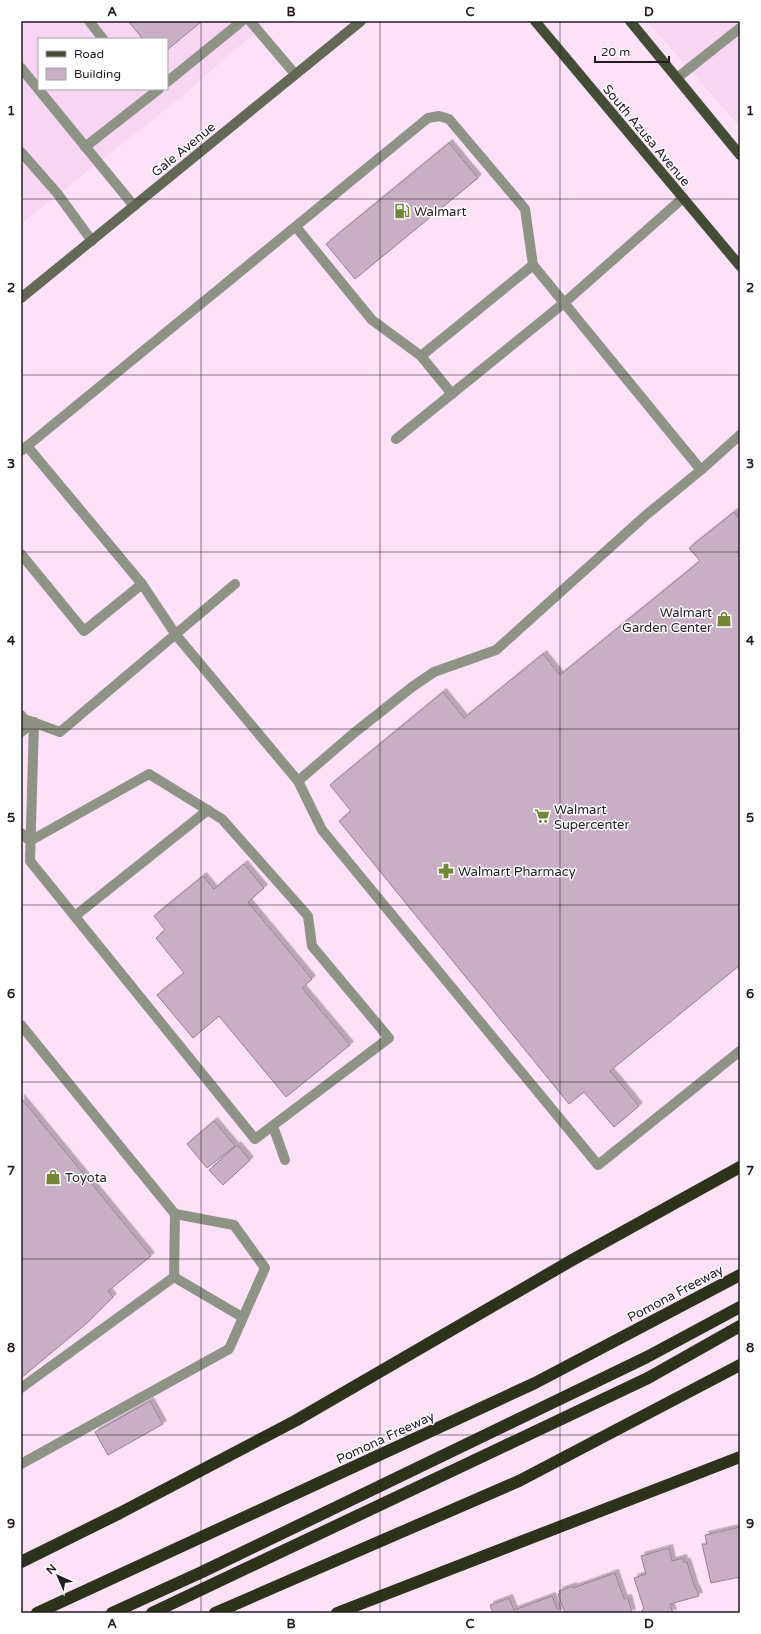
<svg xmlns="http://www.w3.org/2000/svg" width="761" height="1634" viewBox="0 0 761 1634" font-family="'Varela Round',sans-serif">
  <defs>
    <filter id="shadow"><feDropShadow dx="3.5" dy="-3.5" stdDeviation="0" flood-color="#0004"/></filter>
  </defs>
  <rect width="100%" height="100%" fill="#fce1f9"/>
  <g fill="#f7d6f4" fill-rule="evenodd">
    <path d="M21,21H268L180,98L21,224ZM39,39H167V89H39Z"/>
    <path d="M647,21H740V127Z"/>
  </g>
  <g fill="#c9afc6" stroke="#977f95" filter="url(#shadow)">
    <path d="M128,21H202L167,50V39H143Z"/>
    <path d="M449,143L478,178L355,279L326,244Z"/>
    <path d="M734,512L740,520V965L610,1071L639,1106L614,1127L584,1092L569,1104L339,821L351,811L330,785L443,692L464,718L543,654L560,675L700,561L689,548Z"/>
    <path d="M244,864L264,888L248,902L312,979L302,988L350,1045L286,1097L219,1016L193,1038L157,995L184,973L156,938L165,930L154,916L203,876L214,889Z"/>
    <path d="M21,1098L151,1256L108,1291L113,1297L87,1323L21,1378Z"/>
    <path d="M214,1121L235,1146L207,1168L187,1144Z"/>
    <path d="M237,1145L250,1160L223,1185L209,1170Z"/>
    <path d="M150,1401L163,1424L108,1455L95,1432Z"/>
    <path d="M740,1527V1577L711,1583L702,1544H707L705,1535Z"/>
    <path d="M669,1548L672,1561L683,1558L684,1562H687L695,1588H696L699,1596L670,1604L673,1613H643L642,1610L644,1609L634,1578L646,1574L641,1556Z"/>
    <path d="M615,1573L624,1599L628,1598L632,1613H565L558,1594L560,1593L559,1591L573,1586V1588Z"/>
    <path d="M552,1596L559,1613H493L490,1605L509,1598L514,1610Z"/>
  </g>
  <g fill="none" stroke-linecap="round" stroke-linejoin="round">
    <g stroke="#8e9385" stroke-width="10">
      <path d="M89,21L103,39"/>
      <path d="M250,21L295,74"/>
      <path d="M21,68L134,206"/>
      <path d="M677,78L740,28"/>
      <path d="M167,82L242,21"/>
      <path d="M85,147L159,89"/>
      <path d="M21,152L57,193L92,241"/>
      <path d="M296,227L372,320L421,356L452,394"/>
      <path d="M421,356L533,265"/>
      <path d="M396,439L564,303L683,198"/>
      <path d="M27,446L142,584"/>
      <path d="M21,451L428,118L439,116L449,119L525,209L533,265L701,470L740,435"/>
      <path d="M21,554L84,631L142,584L176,635L298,781L322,830L598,1165L740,1051"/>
      <path d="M21,715L24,719L60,732L235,584"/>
      <path d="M21,732L34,722"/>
      <path d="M298,781L354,733L412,687L434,672L496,650L645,516L701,470"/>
      <path d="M21,833L30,841L149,774L222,819L308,916L312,946L389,1038L255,1139L30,861L34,722"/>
      <path d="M75,916L208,810"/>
      <path d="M21,1025L175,1214L174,1277L21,1388"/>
      <path d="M273,1126L285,1160"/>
      <path d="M174,1277L242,1317"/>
      <path d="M21,1464L229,1349L265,1268L234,1225L175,1214"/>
    </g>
    <path stroke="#636956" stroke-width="10" d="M21,298L361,21"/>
    <g stroke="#454c35" stroke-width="10">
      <path d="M535,21L740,266"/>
      <path d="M630,21L740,155"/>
    </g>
    <g stroke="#2c331a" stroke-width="12">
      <path d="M21,1562L120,1513L295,1421L574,1259L740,1167"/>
      <path d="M37,1613L535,1383L740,1275"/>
      <path d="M112,1613L202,1572L647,1357L740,1307"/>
      <path d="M152,1613L648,1378L740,1326"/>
      <path d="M215,1613L519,1481L740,1365"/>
      <path d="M337,1613L740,1457"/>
    </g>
  </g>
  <path fill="none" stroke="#231a22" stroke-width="1" stroke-opacity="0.55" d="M201,21V1613M380,21V1613M560,21V1613M21,199H740M21,375H740M21,552H740M21,729H740M21,905H740M21,1082H740M21,1259H740M21,1435H740"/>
  <defs>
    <g id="fuel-bare" transform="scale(1.2)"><path d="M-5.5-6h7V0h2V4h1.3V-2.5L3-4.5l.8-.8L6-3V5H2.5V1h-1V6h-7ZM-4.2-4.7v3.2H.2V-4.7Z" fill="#738636" stroke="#fff" stroke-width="2.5" paint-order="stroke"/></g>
    <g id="shop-bare" transform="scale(1.2)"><path d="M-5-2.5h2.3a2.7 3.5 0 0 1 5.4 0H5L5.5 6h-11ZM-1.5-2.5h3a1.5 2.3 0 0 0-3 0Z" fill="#738636" stroke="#fff" stroke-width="2.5" paint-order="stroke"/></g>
    <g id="supermarket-bare" transform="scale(1.2)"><path d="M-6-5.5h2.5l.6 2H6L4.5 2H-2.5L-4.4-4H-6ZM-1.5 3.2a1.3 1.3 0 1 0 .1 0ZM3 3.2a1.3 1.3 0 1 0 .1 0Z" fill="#738636" stroke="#fff" stroke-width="2.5" paint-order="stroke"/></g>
    <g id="pharmacy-bare" transform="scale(1.2)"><path d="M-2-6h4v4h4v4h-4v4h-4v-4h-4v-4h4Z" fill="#738636" stroke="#fff" stroke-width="2.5" paint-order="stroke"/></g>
  </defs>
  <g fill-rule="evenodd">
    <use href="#fuel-bare" x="402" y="211"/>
    <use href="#shop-bare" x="724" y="619"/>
    <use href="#supermarket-bare" x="542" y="816"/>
    <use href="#pharmacy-bare" x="446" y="871"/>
    <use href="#shop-bare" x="53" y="1177"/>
  </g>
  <g text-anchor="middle" stroke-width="3" stroke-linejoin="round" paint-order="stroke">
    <g font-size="13" fill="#231a22" stroke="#fff">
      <text transform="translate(647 135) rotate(50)" y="5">South Azusa Avenue</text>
      <text transform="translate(183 149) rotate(-39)" y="5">Gale Avenue</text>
      <text transform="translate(675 1293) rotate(-28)" y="5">Pomona Freeway</text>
      <text transform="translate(385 1437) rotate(-25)" y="5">Pomona Freeway</text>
    </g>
    <g font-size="13" fill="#231a22" stroke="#fff" text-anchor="start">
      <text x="414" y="216">Walmart</text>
      <text x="712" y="617" text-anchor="end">Walmart<tspan x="712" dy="15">Garden Center</tspan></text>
      <text x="554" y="814">Walmart<tspan x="554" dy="15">Supercenter</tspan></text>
      <text x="458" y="876">Walmart Pharmacy</text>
      <text x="65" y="1182">Toyota</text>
    </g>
  </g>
  <rect width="761" height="1634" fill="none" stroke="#ffffff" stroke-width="44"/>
  <rect x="38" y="38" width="130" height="52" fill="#ffffff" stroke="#a7a3a7"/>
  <rect x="46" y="51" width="20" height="6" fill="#454c35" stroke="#a7a3a7"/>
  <text x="74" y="58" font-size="12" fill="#231a22">Road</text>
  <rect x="46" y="68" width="20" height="12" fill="#c9afc6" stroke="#a7a3a7"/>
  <text x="74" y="78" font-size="12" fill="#231a22">Building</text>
  <g transform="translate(58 1576) rotate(315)" stroke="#ffffff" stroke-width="3" paint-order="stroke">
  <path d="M0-3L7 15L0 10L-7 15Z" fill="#231a22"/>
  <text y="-6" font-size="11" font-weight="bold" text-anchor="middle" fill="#231a22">N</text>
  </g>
  <path d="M595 56v6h74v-6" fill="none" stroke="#231a22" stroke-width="2"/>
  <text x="601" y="56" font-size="12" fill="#231a22" stroke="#ffffff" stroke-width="3" paint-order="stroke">20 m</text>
  <rect x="22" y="22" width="717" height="1590" fill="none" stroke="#231a22" stroke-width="1.5"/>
  <g font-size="13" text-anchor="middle" font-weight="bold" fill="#231a22">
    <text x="112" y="16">A</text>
    <text x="291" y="16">B</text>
    <text x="470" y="16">C</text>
    <text x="649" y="16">D</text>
    <text x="11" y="115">1</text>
    <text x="750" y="115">1</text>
    <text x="11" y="292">2</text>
    <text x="750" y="292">2</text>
    <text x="11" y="468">3</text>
    <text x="750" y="468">3</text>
    <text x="11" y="645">4</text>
    <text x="750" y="645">4</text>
    <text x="11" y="822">5</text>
    <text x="750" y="822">5</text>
    <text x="11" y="998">6</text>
    <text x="750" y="998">6</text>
    <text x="11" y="1175">7</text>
    <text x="750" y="1175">7</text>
    <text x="11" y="1352">8</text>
    <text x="750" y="1352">8</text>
    <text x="11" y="1528">9</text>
    <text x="750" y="1528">9</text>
    <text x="112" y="1628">A</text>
    <text x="291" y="1628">B</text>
    <text x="470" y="1628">C</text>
    <text x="649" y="1628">D</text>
  </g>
</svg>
